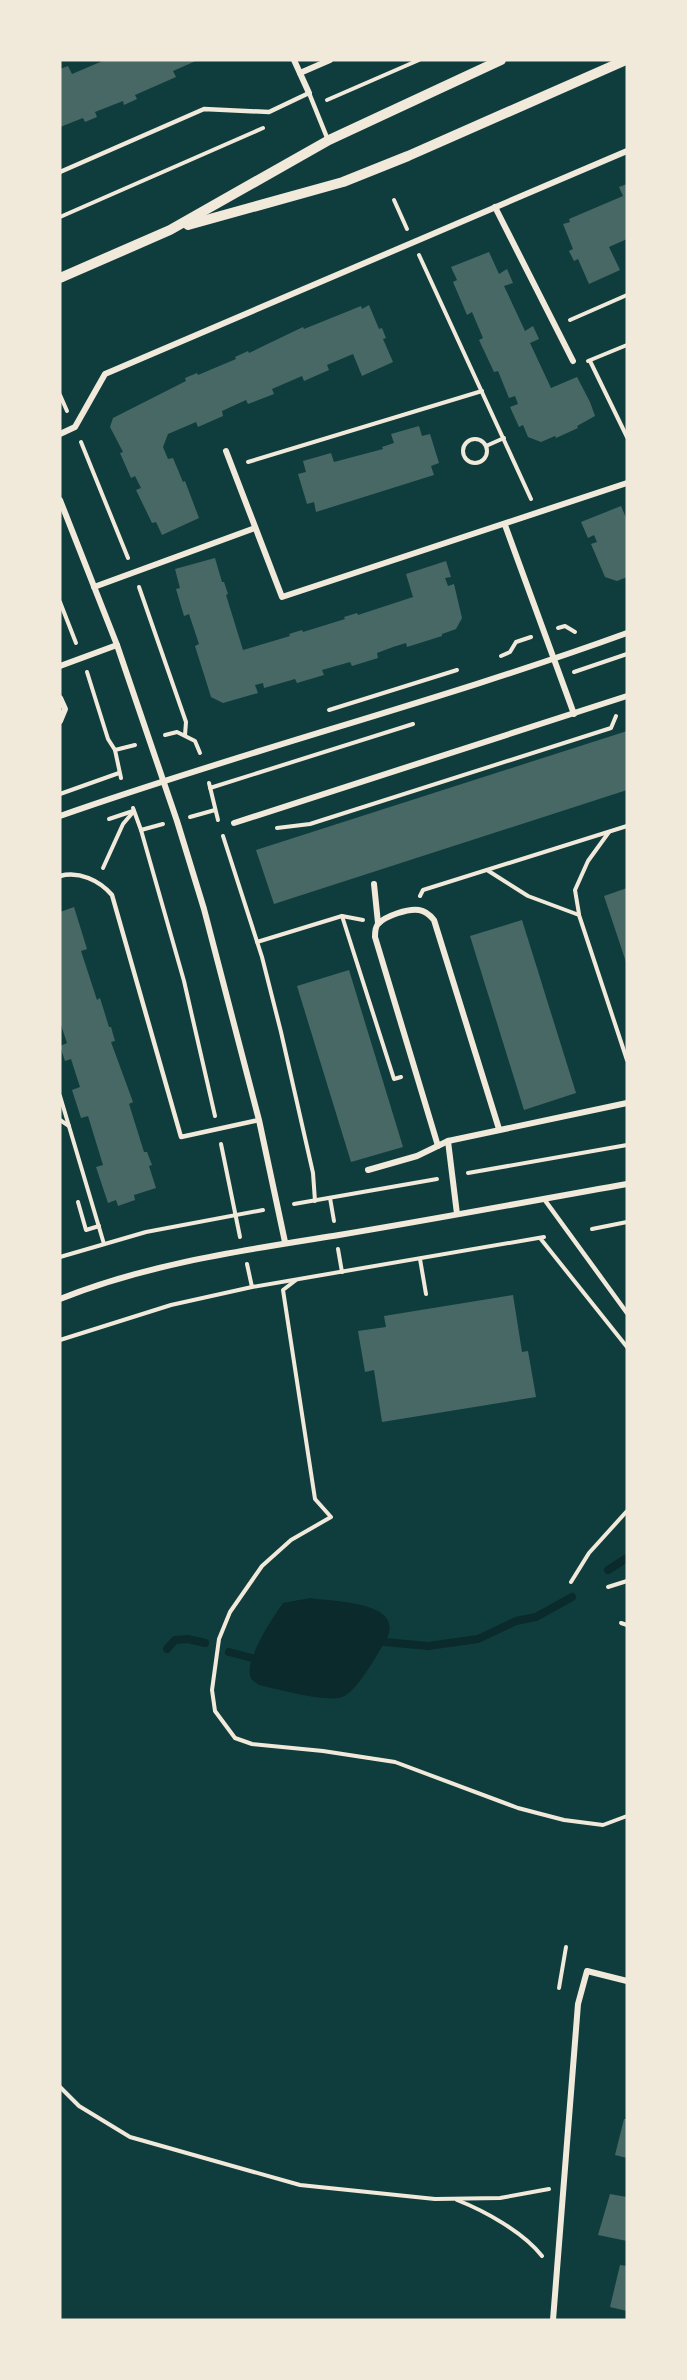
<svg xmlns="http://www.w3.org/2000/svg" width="687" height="2380" viewBox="0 0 687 2380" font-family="Inter,sans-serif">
  <rect width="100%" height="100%" fill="#0f3d3e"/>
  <path fill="#0a2a2b" d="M310,1598C334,1602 409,1601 385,1642C376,1656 357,1692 342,1697C327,1703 277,1689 259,1685C255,1682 251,1681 250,1675C246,1658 273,1617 283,1603Z"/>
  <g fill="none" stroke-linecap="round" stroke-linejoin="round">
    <g stroke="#0a2a2b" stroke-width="8">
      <path d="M608,1570L627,1558"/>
      <path d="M385,1642L428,1646L478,1639L516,1621L536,1617L572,1597"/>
      <path d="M167,1649L175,1640L188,1639L205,1643"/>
      <path d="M229,1652L252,1658"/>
    </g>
  </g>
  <g fill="#486865">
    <path d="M105,60H198L173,71L176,77L135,95L137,99L124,105L123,101L95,112L97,117L85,122L83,118L60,127V69L68,66L72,74Z"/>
    <path d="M627,184V239L609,247L620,270L589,284L578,259L574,261L569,251L573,249L563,224L570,222L569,219L623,196L619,187Z"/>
    <path d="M489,252L499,274L507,269L513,283L504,286L525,331L533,326L539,339L530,343L551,388L577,377L590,402L595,416L577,426L578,428L556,438L555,436L541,442L528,437L523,425L519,427L510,407L518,404L515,396L509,398L498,371L494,372L479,340L483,338L472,312L467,315L453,282L457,280L451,267Z"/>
    <path d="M369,305L379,329L382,328L386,338L383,339L393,362L362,376L353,354L327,365L329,370L304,381L302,376L272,389L274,394L248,404L246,400L222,411L223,416L198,427L196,422L168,434L163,447L168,459L173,458L183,482L185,481L199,518L162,535L156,522L152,523L136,490L141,488L135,476L131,478L120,453L123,452L110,427L113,418L186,381L185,378L197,373L198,375L236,359L235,357L248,351L249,353L303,327L304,329L361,306L362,309Z"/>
    <path d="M419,426L422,436L430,434L439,463L431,466L434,475L316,512L314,502L307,504L298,474L306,472L303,461L331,453L334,462L383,449L382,447L394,443L391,434Z"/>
    <path d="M621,506L627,520V577L617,581L605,577L591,544L597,542L594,535L588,538L581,522Z"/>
    <path d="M215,558L222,582H224L228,594L226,595L243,650L290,636L289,634L302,630L303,632L345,619L344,617L357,613L358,615L413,597L406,574L446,561L451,577L445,578L448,586L454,584L462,618L456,629L442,634V636L407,647L406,643L393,647L377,653L378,658L352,666L350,662L322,670L324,675L297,683L295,679L264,688L263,683L255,685L258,693L223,703L211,697L195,646L199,644L189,614L184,616L176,589L180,588L175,569Z"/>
    <path d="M627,731V790L274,904L256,850Z"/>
    <path d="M627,888V965L604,896Z"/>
    <path d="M74,907L87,949L81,951L97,1000L100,998L109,1027H111L115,1041L111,1042L133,1102L129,1104L144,1152H147L152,1165L149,1166L156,1188L134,1195L135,1200L118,1206L116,1200L108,1203L96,1167L103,1165L88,1116L81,1118L72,1090L80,1087L71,1059L65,1061L60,1046L67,1043L60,1022V912Z"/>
    <path d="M522,920L576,1093L524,1110L470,936Z"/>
    <path d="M349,970L403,1147L351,1162L297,986Z"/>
    <path d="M513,1295L522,1352L528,1351L536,1397L382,1422L374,1370L365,1372L358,1331L386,1327L384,1316Z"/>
    <path d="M624,2119H627V2158L615,2155Z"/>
    <path d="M610,2194L627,2197V2241L598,2235Z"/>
    <path d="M620,2265L627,2266V2311L610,2307Z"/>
  </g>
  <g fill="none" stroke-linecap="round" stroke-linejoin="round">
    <g stroke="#f1e9da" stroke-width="4">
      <path d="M327,100L419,60"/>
      <path d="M394,200L407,229"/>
      <path d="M60,217L263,128"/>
      <path d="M419,255L531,499"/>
      <path d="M570,320L627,295"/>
      <path d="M588,361L627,345"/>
      <path d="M590,361L627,437"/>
      <path d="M60,395L67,411"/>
      <circle cx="475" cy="451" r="12"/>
      <path d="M81,442L128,558"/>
      <path d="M486,446L504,438"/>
      <path d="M248,462L482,391"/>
      <path d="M139,587L186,722L185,735"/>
      <path d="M60,602L76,643"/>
      <path d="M558,628L565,626L575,632"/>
      <path d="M501,656L510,652L516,642L531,637"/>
      <path d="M87,672L108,739L115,750"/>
      <path d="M574,672L627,654"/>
      <path d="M329,710L457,670"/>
      <path d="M165,735L177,732L195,741L200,753"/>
      <path d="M121,778L115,750L135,745"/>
      <path d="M209,783L218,820"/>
      <path d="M210,788L413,724"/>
      <path d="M60,794L119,773"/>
      <path d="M133,808L141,830L163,824"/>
      <path d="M190,817L215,810"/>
      <path d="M109,819L133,811"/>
      <path d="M277,828L310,824L611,728L616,716"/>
      <path d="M141,830L184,981L215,1116"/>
      <path d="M223,836L262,957L281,1032L313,1173L315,1201"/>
      <path d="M103,868L123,824L134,811"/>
      <path d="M487,870L528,896L579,915L627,1060"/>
      <path d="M420,896L423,890L627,826"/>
      <path d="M579,914L575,890L588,861L609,832"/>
      <path d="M342,916L394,1079L401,1077"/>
      <path d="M257,942L342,916L363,920"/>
      <path d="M60,1096L104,1244"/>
      <path d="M60,1120L69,1126"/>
      <path d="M221,1144L240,1237"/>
      <path d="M468,1173L627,1145"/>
      <path d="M330,1198L334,1221"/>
      <path d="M78,1202L86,1230L99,1226"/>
      <path d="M294,1204L437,1179"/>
      <path d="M592,1229L627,1222"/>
      <path d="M540,1238L627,1347"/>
      <path d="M338,1249L342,1272"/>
      <path d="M60,1257L146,1232L263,1210"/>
      <path d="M420,1259L426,1294"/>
      <path d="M247,1264L252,1287"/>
      <path d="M296,1280L283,1290L315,1499L331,1517L291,1540L262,1566L230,1612L219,1639L212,1690L215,1711L235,1738L252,1744L323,1751L395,1762L518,1808L564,1820L603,1825L627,1816"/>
      <path d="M60,1340L171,1305L252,1287L544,1237"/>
      <path d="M571,1582L589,1553L627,1511"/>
      <path d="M608,1587L627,1581"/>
      <path d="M621,1623L627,1625"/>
      <path d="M559,1988L566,1947"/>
      <path d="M60,2087L79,2106L130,2137L300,2185L435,2199L500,2198L549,2189"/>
      <path d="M457,2200C485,2211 523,2232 542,2256"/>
    </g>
    <g stroke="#f1e9da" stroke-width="4.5">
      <path d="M60,172L204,109L269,112L309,93L328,140"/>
      <path d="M60,876C79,871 99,880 112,895L181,1137L259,1120"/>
      <path d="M544,1199L627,1313"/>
    </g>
    <g stroke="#f1e9da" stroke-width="6">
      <path d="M294,60L309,93"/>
      <path d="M300,73L330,60"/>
      <path d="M495,207L573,361"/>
      <path d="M60,434L75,427L105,374L627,151"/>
      <path d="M226,451L282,597L627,483"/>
      <path d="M60,500L117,645L177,821L204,909L259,1120L285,1242"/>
      <path d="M505,525L574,714"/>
      <path d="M94,587L255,528"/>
      <path d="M60,666L117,645"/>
      <path d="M60,698L65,709L60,721"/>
      <path d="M60,816C247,750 440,701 627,633"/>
      <path d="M234,823L627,696"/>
      <path d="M374,884L378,923"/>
      <path d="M438,1146L375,937C375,933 375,927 378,924C385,916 409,908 419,910C426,911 430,915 434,920L499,1129"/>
      <path d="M368,1170L417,1156L448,1141"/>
      <path d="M457,1214L448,1141L627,1103"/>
      <path d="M60,1299C150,1263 245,1250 339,1235C435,1219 531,1201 627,1184"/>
      <path d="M553,2320L578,2004L587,1971L627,1981"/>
    </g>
    <g stroke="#f1e9da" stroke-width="10">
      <path d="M188,225L343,182L408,156L626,60"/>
      <path d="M60,278L170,230L329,140L501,60"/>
    </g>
  </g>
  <rect width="687" height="2380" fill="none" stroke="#f1e9da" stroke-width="123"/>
</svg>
